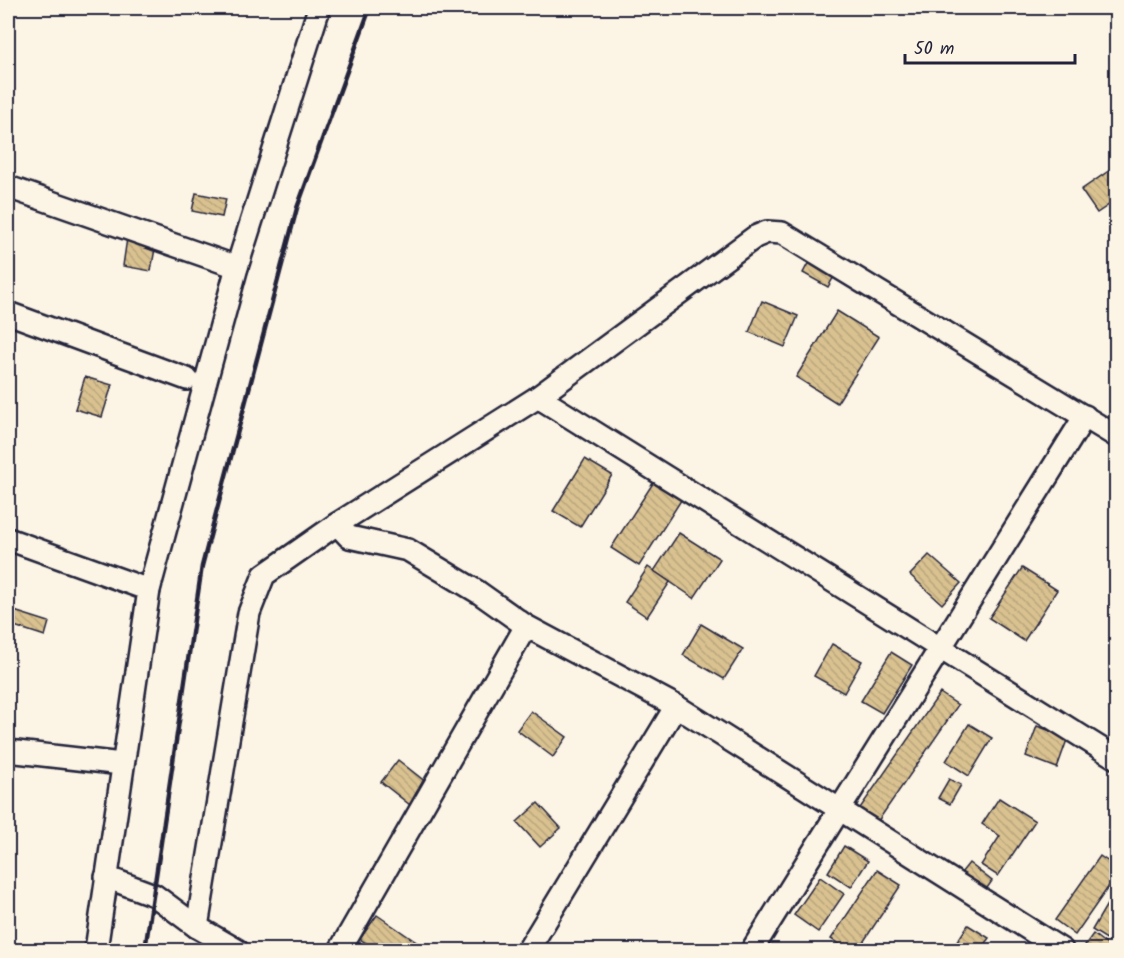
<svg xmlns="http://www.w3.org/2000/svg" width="1124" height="958" viewBox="0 0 1124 958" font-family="Kalam,sans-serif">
  <defs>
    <pattern id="building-back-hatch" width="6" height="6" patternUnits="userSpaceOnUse" patternTransform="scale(1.5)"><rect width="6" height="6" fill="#d9c190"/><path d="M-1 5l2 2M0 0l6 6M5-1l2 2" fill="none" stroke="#baa67d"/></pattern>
  </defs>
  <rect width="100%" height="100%" fill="#fcf5e5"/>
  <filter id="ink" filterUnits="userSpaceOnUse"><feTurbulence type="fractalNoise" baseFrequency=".0167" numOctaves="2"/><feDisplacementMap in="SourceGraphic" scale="12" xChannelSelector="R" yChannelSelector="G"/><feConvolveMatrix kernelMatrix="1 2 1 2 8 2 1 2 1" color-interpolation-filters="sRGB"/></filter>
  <g filter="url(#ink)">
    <g fill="url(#building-back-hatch)" stroke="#22223b" stroke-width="1.5">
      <path d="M1116,166V200L1097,213L1081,190Z"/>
      <path d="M196,193L226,199L222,217L192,211Z"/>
      <path d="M127,238L156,243L151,271L123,266Z"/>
      <path d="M814,252L840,266L828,287L803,273Z"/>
      <path d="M762,301L798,316L785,347L749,332Z"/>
      <path d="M837,311L879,337L837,403L796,377Z"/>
      <path d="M85,377L112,385L102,417L75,409Z"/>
      <path d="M585,459L612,475L580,527L553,511Z"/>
      <path d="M657,477L685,494L639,566L611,548Z"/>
      <path d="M679,533L720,559L694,598L654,571Z"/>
      <path d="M929,555L961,583L942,604L910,575Z"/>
      <path d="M648,567L670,582L647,617L625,602Z"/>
      <path d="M1022,568L1057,590L1024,641L989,618Z"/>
      <path d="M8,609L49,622L45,636L8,624Z"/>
      <path d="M701,624L743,649L724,679L683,655Z"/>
      <path d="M832,644L862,661L844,693L814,676Z"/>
      <path d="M891,652L912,665L882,713L861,701Z"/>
      <path d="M940,693L958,705L876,824L858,811Z"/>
      <path d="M531,711L567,737L553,757L517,730Z"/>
      <path d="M969,724L992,738L969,776L946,761Z"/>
      <path d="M1037,726L1068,737L1057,768L1026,756Z"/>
      <path d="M398,760L427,783L410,805L381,782Z"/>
      <path d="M949,779L961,785L950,804L938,798Z"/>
      <path d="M999,798L1035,821L998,876L981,865L1000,836L982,824Z"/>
      <path d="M538,803L561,828L540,847L517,822Z"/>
      <path d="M844,846L868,861L851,887L828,872Z"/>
      <path d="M1100,856L1116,867V876L1075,935L1055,920Z"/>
      <path d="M969,863L992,881L985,891L961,873Z"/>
      <path d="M877,870L901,885L858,950H848L831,939Z"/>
      <path d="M820,877L844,894L818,932L794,915Z"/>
      <path d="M1116,889V938L1113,943L1092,930Z"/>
      <path d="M377,915L428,950H376L360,939Z"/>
      <path d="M968,925L989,938L980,950H958L953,948Z"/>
      <path d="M1093,934L1114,950H1092L1085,945Z"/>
    </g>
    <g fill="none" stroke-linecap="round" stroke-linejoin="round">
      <g stroke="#22223b" stroke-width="26">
        <g id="minor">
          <path d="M8,187L237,267"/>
          <path d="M8,313L187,379"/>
          <path d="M538,397L1116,758"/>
          <path d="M337,524L349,537L408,550L478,592L526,626L676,706L1062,950"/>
          <path d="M8,539L149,590"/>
          <path d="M8,751L122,764"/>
          <path d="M106,877L154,895L197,927L237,950"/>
          <path d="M197,927L249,613L264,575L337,524L538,397L755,237L767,232L782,233L1116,436"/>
          <path d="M96,950L149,590L237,267L319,8"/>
          <path d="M340,950L526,626"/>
          <path d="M528,950L676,706"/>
          <path d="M752,950L1085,416"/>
        </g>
      </g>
      <use href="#minor" stroke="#fcf5e5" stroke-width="21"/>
      <path stroke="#22223b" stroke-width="4.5" d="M145,950L202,566L297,208L370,8"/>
    </g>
  </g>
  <rect width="1124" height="958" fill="none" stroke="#fcf5e5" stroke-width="30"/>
  <rect x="15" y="15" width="1094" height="928" fill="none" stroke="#22223b" stroke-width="2" filter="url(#ink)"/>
  <path d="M905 54v9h170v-9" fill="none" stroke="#22223b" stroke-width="3"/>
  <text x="914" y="54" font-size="18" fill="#22223b" stroke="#fcf5e5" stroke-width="4.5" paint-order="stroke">50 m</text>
</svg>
